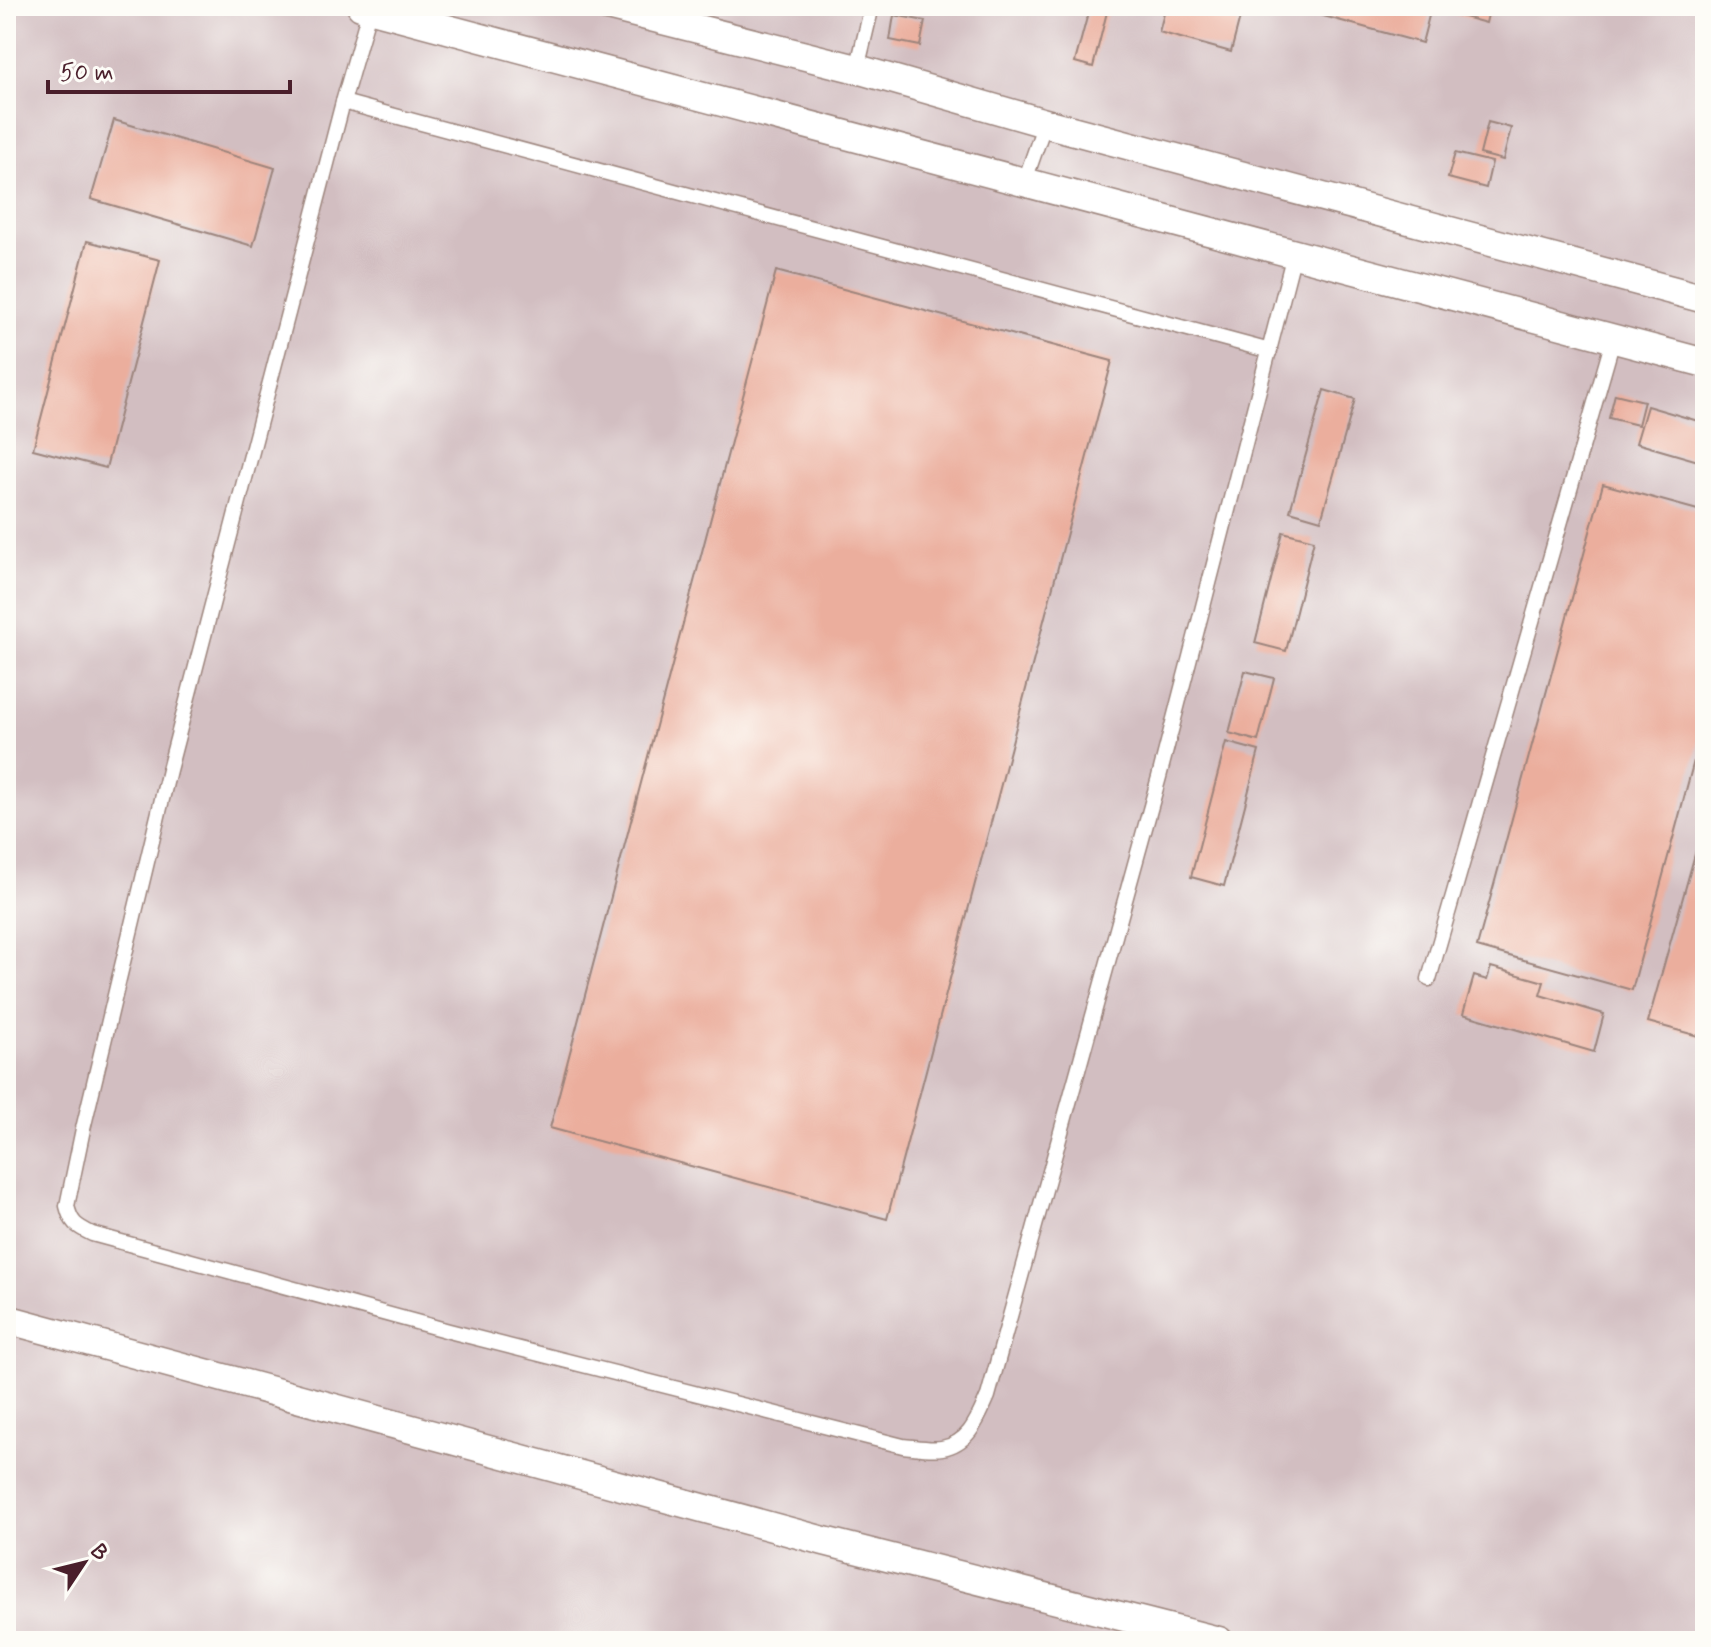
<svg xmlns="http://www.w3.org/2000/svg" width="1711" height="1647" viewBox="0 0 1711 1647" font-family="Mynerve,sans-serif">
  <rect width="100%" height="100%" fill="#fdfcf7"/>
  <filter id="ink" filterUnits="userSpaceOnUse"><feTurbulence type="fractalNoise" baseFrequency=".0125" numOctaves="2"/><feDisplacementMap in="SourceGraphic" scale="16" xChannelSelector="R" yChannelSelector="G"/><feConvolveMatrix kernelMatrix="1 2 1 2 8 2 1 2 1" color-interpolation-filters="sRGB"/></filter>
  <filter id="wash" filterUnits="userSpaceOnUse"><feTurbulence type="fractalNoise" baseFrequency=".006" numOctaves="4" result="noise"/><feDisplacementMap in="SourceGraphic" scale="32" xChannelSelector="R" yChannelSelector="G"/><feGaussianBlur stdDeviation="1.8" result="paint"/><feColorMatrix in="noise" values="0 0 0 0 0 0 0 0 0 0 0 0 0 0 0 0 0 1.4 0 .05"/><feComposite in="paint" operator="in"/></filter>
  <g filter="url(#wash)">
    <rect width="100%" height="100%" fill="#eee8cc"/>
    <rect fill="#d2bec1" x="6" y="6" width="1699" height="1635"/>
    <g id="blocks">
      <g fill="#ebae9d">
        <path d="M1090,6L1108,8L1093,67L1075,62Z"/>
        <path d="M1166,6H1243L1231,52L1159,32Z"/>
        <path d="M1287,6H1490L1486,23L1431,8L1422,43Z"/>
        <path d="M894,15L925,21L920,46L890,40Z"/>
        <path d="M114,120L275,168L253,246L91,199Z"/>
        <path d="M1488,122L1511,128L1503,160L1480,154Z"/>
        <path d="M1455,153L1492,162L1486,188L1448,178Z"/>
        <path d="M87,241L160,260L106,468L33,449Z"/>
        <path d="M776,271L1112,361L887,1219L550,1128Z"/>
        <path d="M1324,390L1355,399L1321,520L1290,511Z"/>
        <path d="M1615,394L1644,401L1638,425L1609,418Z"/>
        <path d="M1647,406L1705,423V463L1636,443Z"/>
        <path d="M1603,484L1705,512V720L1632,990L1477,947Z"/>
        <path d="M1283,532L1314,540L1286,651L1255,643Z"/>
        <path d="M1245,671L1274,678L1258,741L1229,733Z"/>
        <path d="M1226,742L1259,751L1224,886L1191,877Z"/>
        <path d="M1704,822H1705V1038L1648,1022Z"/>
        <path d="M1491,967L1544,982L1540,995L1604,1014L1594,1052L1463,1014L1474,976L1487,980Z"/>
      </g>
    </g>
  </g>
  <g filter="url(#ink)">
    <use href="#blocks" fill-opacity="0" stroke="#9c847c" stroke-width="2"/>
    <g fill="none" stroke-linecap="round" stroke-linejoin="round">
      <g stroke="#9c847c" stroke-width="17">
        <g id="lane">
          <path d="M370,8L343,102L169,770L83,1129L67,1206C71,1223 76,1226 92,1234L449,1331L903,1446C915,1447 931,1450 942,1448C970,1443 978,1418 988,1396L1159,777L1294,254"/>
          <path d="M857,69L872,6"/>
          <path d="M343,102L1270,351"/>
          <path d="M1024,183L1045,123"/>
          <path d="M1429,979L1613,340"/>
        </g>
      </g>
      <g stroke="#9c847c" stroke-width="31">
        <g id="street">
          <path d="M361,6L1705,363"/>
          <path d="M607,6L857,69L1045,123L1705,299"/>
          <path d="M6,1319L824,1541L1219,1641"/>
        </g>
      </g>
      <use href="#lane" stroke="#fff" stroke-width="14"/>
      <use href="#street" stroke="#fff" stroke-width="28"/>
    </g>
  </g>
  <rect width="1711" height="1647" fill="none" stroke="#fdfcf7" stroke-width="32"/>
  <g transform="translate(84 1563) rotate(55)" stroke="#fdfcf7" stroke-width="6" paint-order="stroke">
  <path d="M0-6L14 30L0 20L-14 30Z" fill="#4a1f2b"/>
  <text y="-12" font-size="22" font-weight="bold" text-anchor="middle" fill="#4a1f2b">B</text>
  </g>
  <path d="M48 80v12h242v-12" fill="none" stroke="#4a1f2b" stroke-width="4"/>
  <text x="60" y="80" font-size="24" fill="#4a1f2b" stroke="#fdfcf7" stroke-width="6" paint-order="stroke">50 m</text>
</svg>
